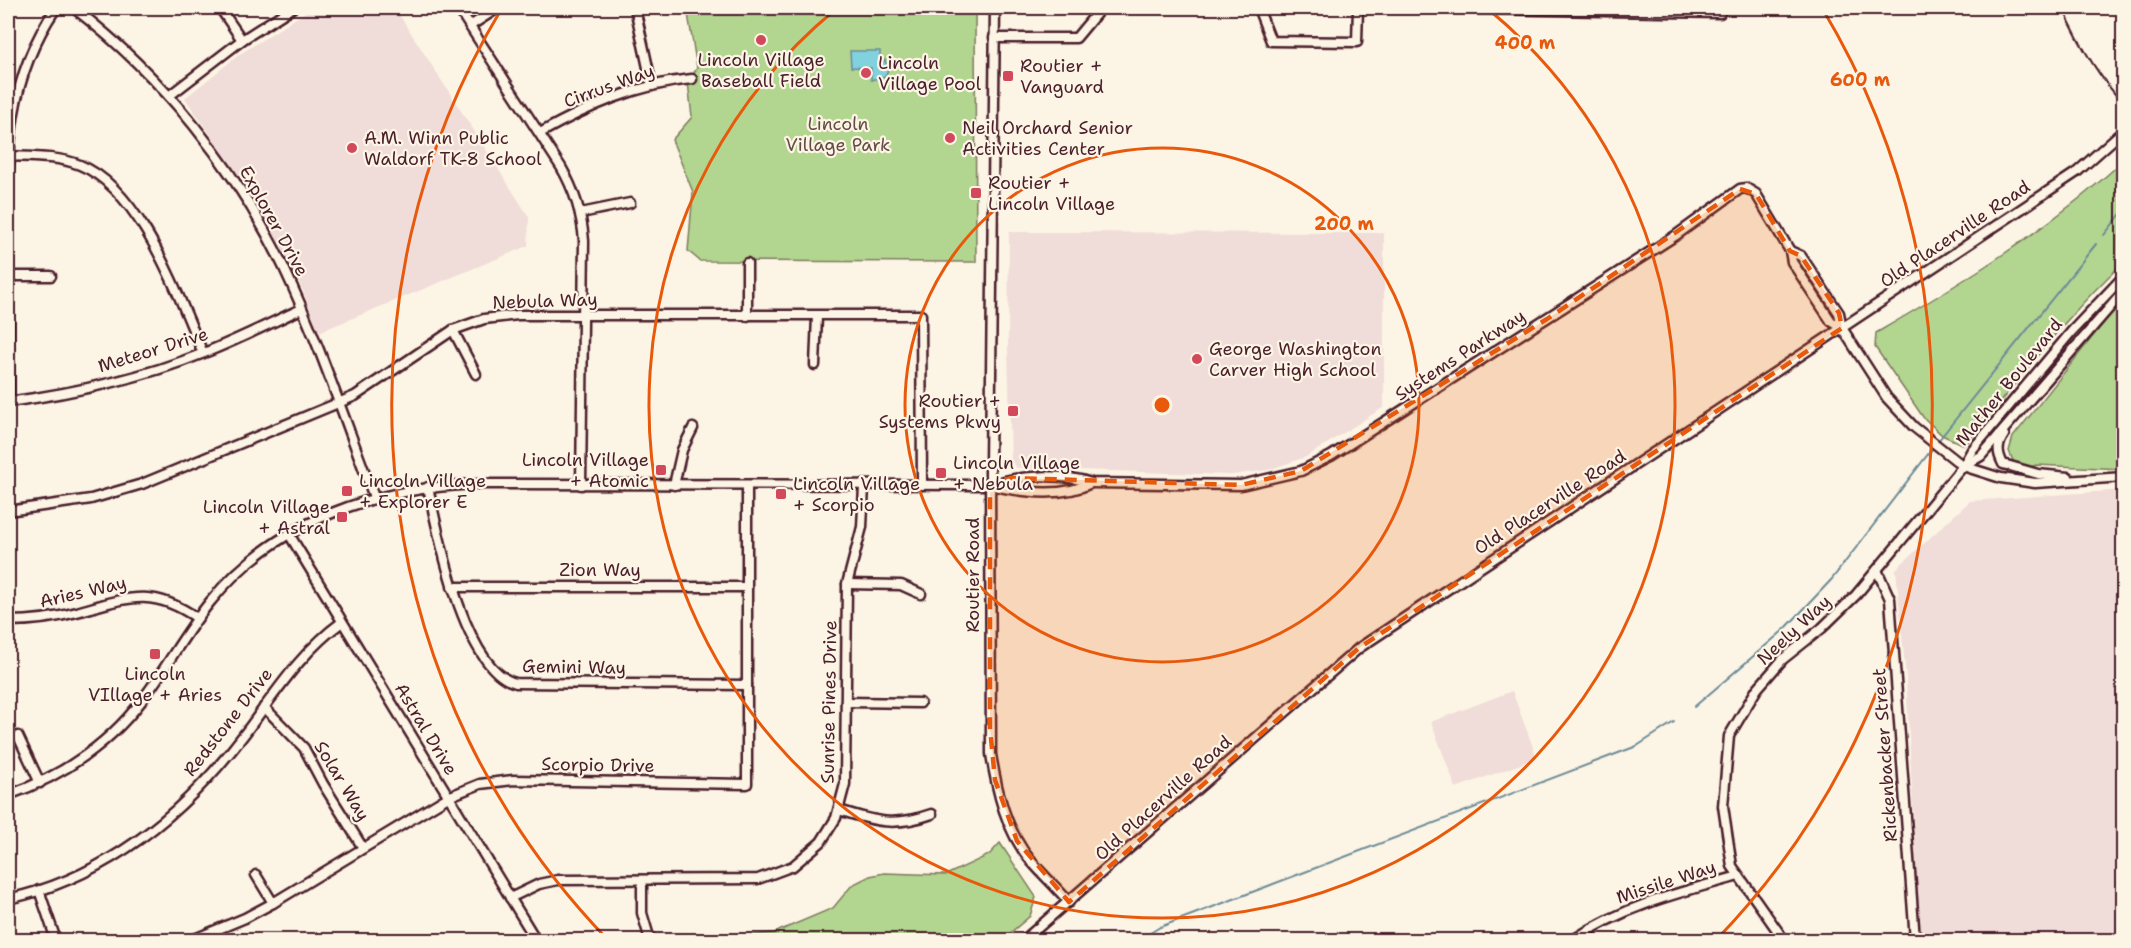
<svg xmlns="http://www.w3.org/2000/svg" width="2131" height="948" viewBox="0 0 2131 948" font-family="'Shantell Sans',sans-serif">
  <rect width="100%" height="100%" fill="#fcf5e5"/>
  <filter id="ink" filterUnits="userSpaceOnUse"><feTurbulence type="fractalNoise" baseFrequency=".0167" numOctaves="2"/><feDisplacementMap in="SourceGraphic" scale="12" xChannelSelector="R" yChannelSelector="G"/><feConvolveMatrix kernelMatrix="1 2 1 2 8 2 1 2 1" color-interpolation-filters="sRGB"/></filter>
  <g filter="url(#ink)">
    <g fill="#f0dcd8">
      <path d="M312,8H395L529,217L528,246L319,332L302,288L254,198L185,98L240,54Z"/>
      <path d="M1009,232L1384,233V407L1306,457L1268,470L1232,475L1017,468L1011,461L1008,347Z"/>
      <path d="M2123,490V940H1920L1906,678L1896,569L1970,501Z"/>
      <path d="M1512,691L1537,758L1456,788L1431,722Z"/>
    </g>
    <g fill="#b2d590" stroke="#7e7a5e" stroke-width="1.5">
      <path d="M687,8H975L976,262L700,261L688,251L693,192L672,140L692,117L688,82L697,68Z"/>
      <path d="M2123,161V263C2065,316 2020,379 1969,440L1964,445L1942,435L1923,417L1875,347L1876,333C1962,283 2049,229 2123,161Z"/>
      <path d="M2123,301V469L2036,465L2031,467L2014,463L2009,451L2013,437L2109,316Z"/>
      <path d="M1000,843L1036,897L1030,916L1002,940H731L732,937L774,933L833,908L852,885L870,876L884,873L946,875L989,855Z"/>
    </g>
    <path fill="#82d1df" stroke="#6c8a97" stroke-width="1.5" d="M850,51H880V65L885,60L888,70L885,76L871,80V68L851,67Z"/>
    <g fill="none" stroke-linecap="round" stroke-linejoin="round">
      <g stroke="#6c8a97" stroke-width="2">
        <path d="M2104,235L2124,210"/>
        <path d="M1694,707L1785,629L1832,579L1942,436L2096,244"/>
        <path d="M1139,940L1160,927L1637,746L1674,722"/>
      </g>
      <g stroke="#4a1f2b" stroke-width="13">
        <g id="minor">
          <path d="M74,8C163,77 235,166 284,268C319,342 345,421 374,497"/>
          <path d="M220,8L242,40"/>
          <path d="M458,8L561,167C575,191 582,214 584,241L581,485"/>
          <path d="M635,8L652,86"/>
          <path d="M995,8L990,467L991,754C997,792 1006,831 1031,861C1043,875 1057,888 1069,902"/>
          <path d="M1258,8L1271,41L1357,42L1358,8"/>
          <path d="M1422,8L1720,13V8"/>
          <path d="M470,26L498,8"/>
          <path d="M994,38H1076L1101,8"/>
          <path d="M169,96L242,40L292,8"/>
          <path d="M540,133C587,107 637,84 692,79"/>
          <path d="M8,156C32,157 57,156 80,165C142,190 178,297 203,353"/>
          <path d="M581,213L630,203"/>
          <path d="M1790,251L1801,256L1839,313L1842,328L1887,398L1914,427L1963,466L2001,478L2035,483L2124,477"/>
          <path d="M747,263V316"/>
          <path d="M8,276H51"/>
          <path d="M453,330L476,374"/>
          <path d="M815,365L817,316"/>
          <path d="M8,402C74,393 142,378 204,353C237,340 269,324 301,309"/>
          <path d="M9,402C9,350 8,298 8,246C8,158 4,84 56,8"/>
          <path d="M2004,435C1997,445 1997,453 2003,464L2038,474L2068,477"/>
          <path d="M1965,465L1981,456L2124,291"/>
          <path d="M993,484C1022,475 1061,473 1091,483L1241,485L1301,471L1331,456L1675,236L1740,189L1746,188L1756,194L1790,251L1792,262L1831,321L1842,328"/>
          <path d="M674,485L682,450L693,428"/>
          <path d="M428,487C438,533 464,671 516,683L747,685"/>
          <path d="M8,511L91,499L142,484L355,396L453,330L484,319L518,315H921L922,485"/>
          <path d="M289,534L536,940"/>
          <path d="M1877,570L1890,599L1915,940"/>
          <path d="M847,584L901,585L921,594"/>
          <path d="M452,587H747"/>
          <path d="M8,621C31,621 55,618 77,612C127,598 151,586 197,618"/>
          <path d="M846,702L920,703"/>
          <path d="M264,707L304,748L323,784L363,848"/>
          <path d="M18,736L40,783"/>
          <path d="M8,795C64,776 114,741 148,692C169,663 187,630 210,602C276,520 377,487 480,484L990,485C1020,492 1063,498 1091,483"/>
          <path d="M839,810C876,822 895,827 932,814"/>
          <path d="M256,875L273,903"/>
          <path d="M642,880V913L650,940"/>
          <path d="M39,890L56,940"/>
          <path d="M510,898L539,884L558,880L758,879L793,866L821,842L836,818L845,784L847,584L862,527L864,486"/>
          <path d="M8,899C108,877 186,812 246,732C277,691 301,652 342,622"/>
          <path d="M192,940L245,918L273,903L448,797L480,784L513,780L747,784V485"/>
          <path d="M1024,940L1359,648L2077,172L2124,130"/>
          <path d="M1573,940C1624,906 1680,892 1739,876"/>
          <path d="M1784,940L1732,866L1723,806L1729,736L1757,689L1783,659L1822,628L1856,595L1963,466L1972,450L2072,331L2124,276"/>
        </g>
      </g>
      <use href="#minor" stroke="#fcf5e5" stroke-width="8"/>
      <path stroke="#4a1f2b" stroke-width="2" d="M2063,8C2078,41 2098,77 2124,104"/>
    </g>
  </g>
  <path fill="#e8590c" fill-opacity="0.2" stroke="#e8590c" stroke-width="4.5" stroke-dasharray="12 8" stroke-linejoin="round" d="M1740,189L1756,194L1790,251L1801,256L1839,313L1842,328L1359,648L1069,902L1017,841L995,780L990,728V485L1012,478L1241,485L1301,471L1547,319Z"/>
  <g fill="none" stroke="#e8590c" stroke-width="3">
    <circle cx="1162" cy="405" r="257"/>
    <path d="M1488 9A513 513 0 1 1 836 9"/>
    <path d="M608 940A770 770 0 0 1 502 8M1822 8A770 770 0 0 1 1716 940"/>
  </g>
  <g fill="#d1495b" stroke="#fcf5e5" stroke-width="2">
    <circle cx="761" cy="40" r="6"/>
    <circle cx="866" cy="73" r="6"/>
    <rect x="1002" y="70" width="12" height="12" rx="3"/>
    <circle cx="950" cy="138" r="6"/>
    <circle cx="352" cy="148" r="6"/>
    <rect x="970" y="187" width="12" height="12" rx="3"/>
    <circle cx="1197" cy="359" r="6"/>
    <rect x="1007" y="405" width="12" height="12" rx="3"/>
    <rect x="655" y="464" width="12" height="12" rx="3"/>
    <rect x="935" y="467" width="12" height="12" rx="3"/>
    <rect x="341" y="485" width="12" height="12" rx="3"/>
    <rect x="775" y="488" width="12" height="12" rx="3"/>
    <rect x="336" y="511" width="12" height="12" rx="3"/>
    <rect x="149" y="648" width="12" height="12" rx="3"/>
  </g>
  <g text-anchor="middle" stroke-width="4.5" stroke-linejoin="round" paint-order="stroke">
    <g font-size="18" fill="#4a1f2b" stroke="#fcf5e5" text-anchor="start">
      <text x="761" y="66" text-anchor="middle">Lincoln Village<tspan x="761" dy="21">Baseball Field</tspan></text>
      <text x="878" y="69">Lincoln<tspan x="878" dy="21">Village Pool</tspan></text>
      <text x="1020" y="72">Routier +<tspan x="1020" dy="21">Vanguard</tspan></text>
      <text x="962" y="134">Neil Orchard Senior<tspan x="962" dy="21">Activities Center</tspan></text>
      <text x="364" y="144">A.M. Winn Public<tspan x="364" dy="21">Waldorf TK-8 School</tspan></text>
      <text x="988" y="189">Routier +<tspan x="988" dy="21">Lincoln Village</tspan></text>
      <text x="1209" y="355">George Washington<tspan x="1209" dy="21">Carver High School</tspan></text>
      <text x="1001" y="407" text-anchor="end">Routier +<tspan x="1001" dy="21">Systems Pkwy</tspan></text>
      <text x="649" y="466" text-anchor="end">Lincoln Village<tspan x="649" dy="21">+ Atomic</tspan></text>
      <text x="953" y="469">Lincoln Village<tspan x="953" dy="21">+ Nebula</tspan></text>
      <text x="359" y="487">Lincoln Village<tspan x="359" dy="21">+ Explorer E</tspan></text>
      <text x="793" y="490">Lincoln Village<tspan x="793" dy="21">+ Scorpio</tspan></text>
      <text x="330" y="513" text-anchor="end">Lincoln Village<tspan x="330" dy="21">+ Astral</tspan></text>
      <text x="155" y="680" text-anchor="middle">Lincoln<tspan x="155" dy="21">VIllage + Aries</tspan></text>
    </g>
    <g font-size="18" fill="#4a1f2b" stroke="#fcf5e5">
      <text transform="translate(609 86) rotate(-20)" y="6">Cirrus Way</text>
      <text transform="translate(274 221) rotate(61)" y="6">Explorer Drive</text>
      <text transform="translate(1955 234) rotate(-34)" y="6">Old Placerville Road</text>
      <text transform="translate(545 301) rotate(-2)" y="6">Nebula Way</text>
      <text transform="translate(153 350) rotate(-17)" y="6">Meteor Drive</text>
      <text transform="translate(1460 355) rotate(-33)" y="6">Systems Parkway</text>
      <text transform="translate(2009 382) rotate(-51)" y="6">Mather Boulevard</text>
      <text transform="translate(1550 502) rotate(-33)" y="6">Old Placerville Road</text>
      <text x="600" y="576">Zion Way</text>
      <text transform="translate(973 575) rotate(-90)" y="6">Routier Road</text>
      <text transform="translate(83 592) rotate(-13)" y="6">Aries Way</text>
      <text transform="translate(1794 630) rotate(-43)" y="6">Neely Way</text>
      <text transform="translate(574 667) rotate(1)" y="6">Gemini Way</text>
      <text transform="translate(829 702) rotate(-89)" y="6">Sunrise Pines Drive</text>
      <text transform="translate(228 722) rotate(-52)" y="6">Redstone Drive</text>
      <text transform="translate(426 729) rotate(59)" y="6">Astral Drive</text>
      <text transform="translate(1885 755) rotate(-94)" y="6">Rickenbacker Street</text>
      <text transform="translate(598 765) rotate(1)" y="6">Scorpio Drive</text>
      <text transform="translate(342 781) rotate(59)" y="6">Solar Way</text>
      <text transform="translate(1163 798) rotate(-42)" y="6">Old Placerville Road</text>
      <text transform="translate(1666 882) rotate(-18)" y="6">Missile Way</text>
    </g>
    <g font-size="18" fill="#644c44" stroke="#fcf5e5">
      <text x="838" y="130">Lincoln<tspan x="838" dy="21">Village Park</tspan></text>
    </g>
  </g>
  <circle cx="1162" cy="405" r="9" fill="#e8590c" stroke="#fcf5e5" stroke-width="3"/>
  <g font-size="18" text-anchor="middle" font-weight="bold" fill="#e8590c" stroke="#fcf5e5" stroke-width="4.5" stroke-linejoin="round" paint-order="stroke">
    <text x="1525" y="49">400 m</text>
    <text x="1860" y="86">600 m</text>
    <text x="1344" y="230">200 m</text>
  </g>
  <rect width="2131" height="948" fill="none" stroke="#fcf5e5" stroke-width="30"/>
  <rect x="15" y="15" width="2101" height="918" fill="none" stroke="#4a1f2b" stroke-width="2" filter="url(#ink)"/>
</svg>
